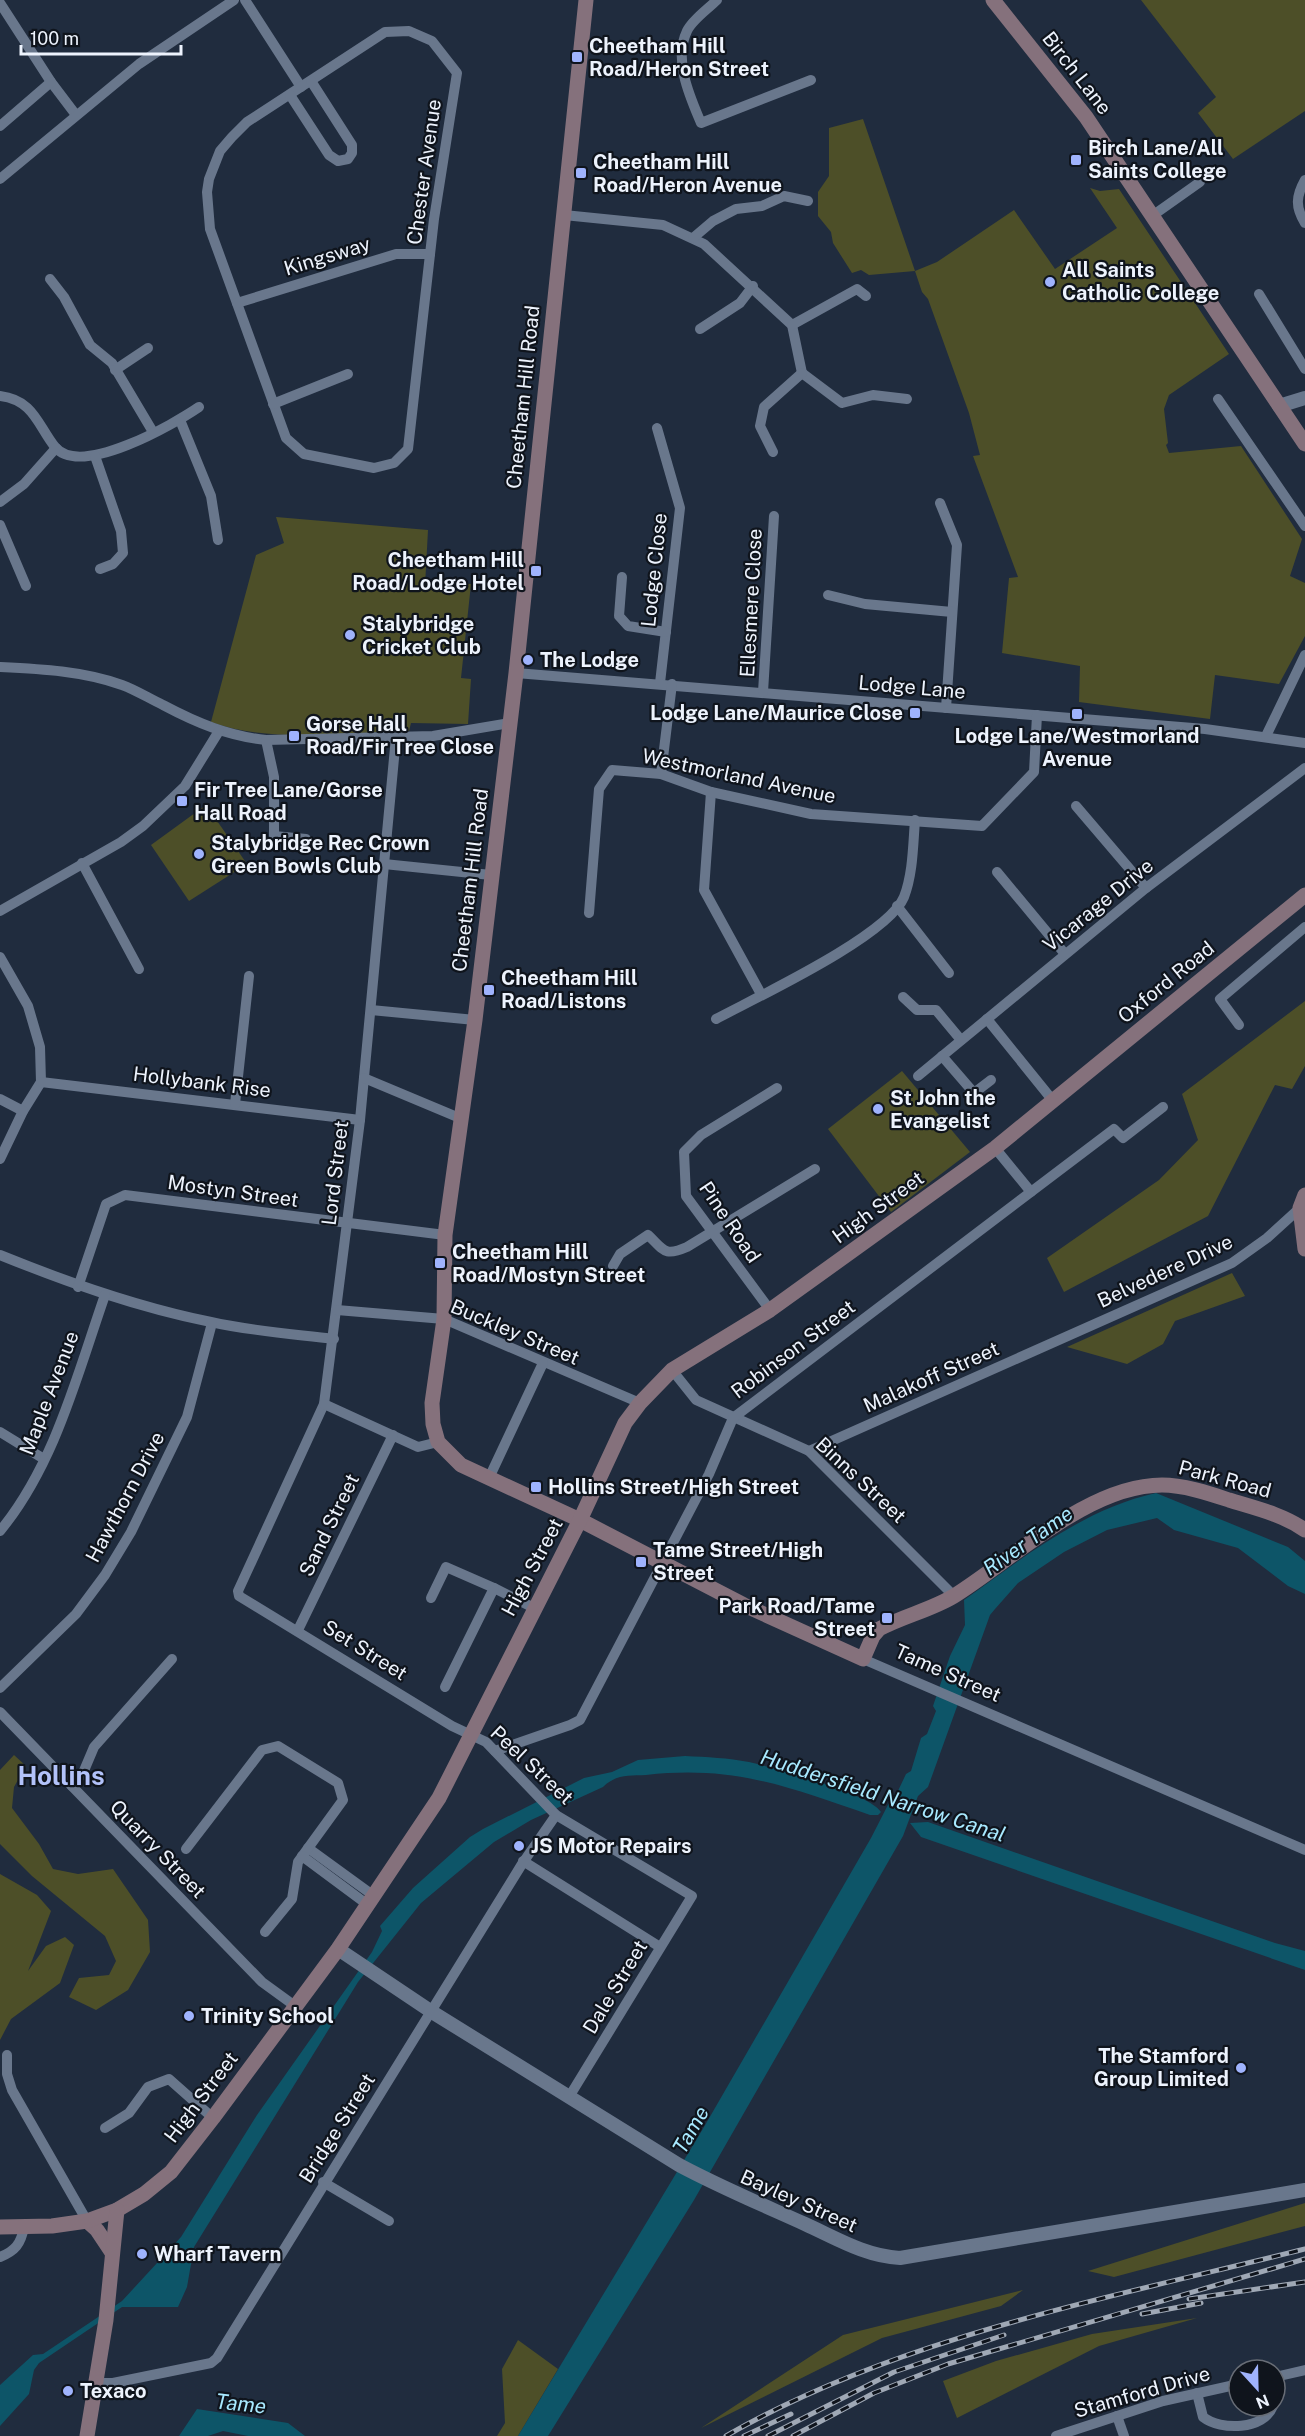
<svg xmlns="http://www.w3.org/2000/svg" width="1305" height="2436" viewBox="0 0 1305 2436" font-family="'Public Sans',sans-serif">
  <rect width="100%" height="100%" fill="#202c3e"/>
  <g fill="#4d4f28">
    <path d="M1141,0H1305V111L1233,159L1198,113L1216,97Z"/>
    <path d="M863,119L915,271L937,262L1014,210L1055,269L1117,228L1090,188L1100,191L1119,189L1229,354L1169,395L1164,409L1168,443L1166,445L1169,453L1241,446L1302,539L1290,576L1305,583V636L1279,684L1215,675L1210,719L1079,702L1080,666L1002,653L1009,578L1018,577L973,456L980,455L969,413L928,299L922,292L915,271L869,275L861,270L852,273L833,243L831,232L818,216V192L829,176V128Z"/>
    <path d="M276,517L428,530L425,586L455,583L471,584L461,678L471,679L468,724L411,723L409,731C347,732 270,744 211,722L256,555L284,543Z"/>
    <path d="M206,805L247,864L189,901L151,845Z"/>
    <path d="M1305,1001V1066L1292,1089L1275,1085L1208,1216L1064,1292L1047,1258L1159,1180L1198,1140L1182,1094Z"/>
    <path d="M902,1071L970,1152L891,1212L828,1129Z"/>
    <path d="M1232,1273L1245,1296L1175,1321L1163,1344L1127,1364L1067,1347Z"/>
    <path d="M14,1755L26,1766L14,1787L12,1808L39,1844L53,1869L78,1874L113,1869L148,1920L150,1952L128,1990L96,2010L69,1997L79,1978L109,1975L116,1961L105,1936L32,1876L0,1844V1770Z"/>
    <path d="M0,1874L37,1895L51,1911L28,1971L46,1946L65,1937L74,1945L60,1983L11,2019L0,2040Z"/>
    <path d="M1305,2203V2226L1114,2277L1088,2271Z"/>
    <path d="M1023,2290L1001,2306L882,2338L701,2428L843,2335Z"/>
    <path d="M1197,2318L1099,2346L957,2418L943,2381L996,2361L1092,2334Z"/>
    <path d="M518,2340L558,2369L518,2436H497L505,2423L502,2369Z"/>
  </g>
  <g fill="#0d5568">
    <path d="M1156,1493L1288,1547L1305,1561V1594L1288,1586L1238,1548L1174,1530L1157,1518L1107,1530L1064,1552L1018,1583L995,1609L990,1615L928,1787L918,1796L903,1836L694,2200L548,2436H518L704,2127L871,1838L893,1795L897,1793L906,1774L911,1771L921,1738L927,1734L936,1711L933,1706L950,1656L965,1625L964,1600C1023,1558 1083,1509 1156,1493Z"/>
    <path d="M685,1756C707,1757 728,1758 749,1762C774,1768 869,1793 881,1812L878,1815H870C789,1787 734,1765 646,1775C629,1776 616,1774 603,1787L531,1820L494,1842L421,1903L358,1982L194,2247L187,2287L178,2307H122L39,2363L34,2370L29,2394L0,2426V2385L33,2355L43,2354L122,2301L181,2237L257,2115L372,1952L382,1931L380,1926L413,1888L470,1837L483,1829L584,1778L612,1772L638,1760Z"/>
    <path d="M928,1822L1275,1943L1305,1951V1970L921,1837L910,1823Z"/>
    <path d="M197,2409L288,2423L305,2436H248L223,2431L208,2436H179Z"/>
  </g>
  <g fill="none" stroke-linecap="round" stroke-linejoin="round">
    <g stroke="#69778c" stroke-width="10">
      <path d="M245,0L301,87"/>
      <path d="M717,0C708,9 692,20 687,31C673,60 690,97 701,123L811,80"/>
      <path d="M0,3L51,82L76,115"/>
      <path d="M409,31L432,41L457,73L434,219L408,449L394,463L374,468L304,454L286,438L210,229L207,192L209,179L220,151L232,137L247,122L385,32Z"/>
      <path d="M290,95L329,155L338,161L348,159L352,153V145L311,81"/>
      <path d="M0,126L51,82"/>
      <path d="M0,179L139,64L234,0"/>
      <path d="M1305,180C1296,196 1295,207 1305,223"/>
      <path d="M564,215L663,225L704,244L792,325L802,373"/>
      <path d="M1152,216L1200,182"/>
      <path d="M693,238L713,221L736,209L762,206L784,196L808,201"/>
      <path d="M50,279L64,297L90,345L112,363L153,432"/>
      <path d="M1259,294L1305,369"/>
      <path d="M237,303L396,254H430"/>
      <path d="M792,325L857,289L866,296"/>
      <path d="M700,329L740,303L753,286"/>
      <path d="M115,370L148,348"/>
      <path d="M802,373L842,403L873,395L907,399"/>
      <path d="M0,396C34,400 38,426 55,447C81,478 174,424 199,407"/>
      <path d="M1218,399L1305,526"/>
      <path d="M273,404L348,374"/>
      <path d="M180,420L211,496L218,540"/>
      <path d="M657,428L680,508L660,683"/>
      <path d="M773,452L760,426L764,407L802,373"/>
      <path d="M95,456L121,531L123,553L113,564L100,569"/>
      <path d="M0,502L24,484L56,448"/>
      <path d="M940,503L957,545L946,708"/>
      <path d="M0,525L26,586"/>
      <path d="M622,577L619,616L628,626L666,632"/>
      <path d="M828,595L865,604L952,612"/>
      <path d="M0,667C41,669 83,671 122,685C136,690 150,699 163,705C197,723 228,736 266,740L433,736L510,723"/>
      <path d="M516,673L1205,729L1305,743"/>
      <path d="M763,692L774,516"/>
      <path d="M1266,736L1305,655"/>
      <path d="M396,737L360,1120L324,1404L238,1591L239,1596L452,1726L486,1742L556,1815L692,1896L569,2097"/>
      <path d="M266,740L274,777V836L306,839"/>
      <path d="M661,774L672,684"/>
      <path d="M711,792L704,890L761,994"/>
      <path d="M1076,806L1146,888"/>
      <path d="M82,863L139,969"/>
      <path d="M384,864L491,875"/>
      <path d="M997,872L1065,954"/>
      <path d="M897,906L949,973"/>
      <path d="M0,911L121,842L143,826L185,786L219,731"/>
      <path d="M589,913L599,789L612,770L661,774L711,792L811,814L982,826L1034,772L1037,715"/>
      <path d="M0,957L28,1006L40,1047L41,1082L23,1111L0,1159"/>
      <path d="M903,997L917,1010H936L961,1040"/>
      <path d="M371,1010L475,1020"/>
      <path d="M716,1019C757,997 888,936 904,897C913,874 913,845 915,820"/>
      <path d="M987,1019L1054,1102"/>
      <path d="M1239,1025L1220,999L1305,927"/>
      <path d="M942,1056L974,1093L991,1080"/>
      <path d="M918,1076L1146,888L1305,768"/>
      <path d="M364,1078L462,1119"/>
      <path d="M41,1082L360,1120"/>
      <path d="M0,1099L23,1111"/>
      <path d="M235,1104L249,976"/>
      <path d="M995,1148L1031,1192"/>
      <path d="M0,1255C69,1283 137,1307 211,1322C251,1331 293,1334 334,1339"/>
      <path d="M613,1266L620,1254L648,1235C664,1250 664,1257 687,1247L815,1169"/>
      <path d="M78,1287L106,1204L125,1195L445,1235"/>
      <path d="M337,1310L444,1319L640,1403"/>
      <path d="M770,1310L686,1196L684,1152L701,1135L777,1088"/>
      <path d="M672,1370L696,1400L809,1451L954,1596"/>
      <path d="M324,1404L418,1447L438,1442"/>
      <path d="M0,1432L44,1459"/>
      <path d="M809,1451L1232,1263L1267,1238L1300,1208"/>
      <path d="M489,1478L543,1363"/>
      <path d="M0,1531C55,1464 77,1375 105,1295"/>
      <path d="M494,1588L534,1608"/>
      <path d="M431,1598L446,1567L494,1588L445,1687"/>
      <path d="M298,1630L393,1435"/>
      <path d="M863,1659L1305,1850"/>
      <path d="M0,1688L76,1614L105,1575L131,1532L187,1417L212,1323"/>
      <path d="M0,1712L262,1982L295,2006"/>
      <path d="M495,1751L570,1725L580,1720L709,1474L733,1418L1114,1129L1123,1138L1163,1107"/>
      <path d="M72,1786L83,1773L94,1747L172,1659"/>
      <path d="M308,1848L374,1896"/>
      <path d="M186,1849L262,1750L278,1746L338,1783L343,1800L298,1862L292,1899L265,1932"/>
      <path d="M302,1856L368,1905"/>
      <path d="M523,1861L660,1947"/>
      <path d="M7,2055V2074L12,2090L87,2221"/>
      <path d="M105,2128L129,2113L148,2087L169,2079L213,2118"/>
      <path d="M323,2182L389,2221"/>
      <path d="M0,2257C15,2251 21,2244 24,2227"/>
      <path d="M1275,2377L1305,2370"/>
      <path d="M97,2383H113L211,2363L217,2358L522,1864L556,1815"/>
      <path d="M1197,2393L1203,2417C1221,2431 1264,2430 1273,2406"/>
      <path d="M1275,2393V2402"/>
      <path d="M1117,2416L1124,2436"/>
      <path d="M1056,2436L1163,2401L1239,2384"/>
    </g>
    <g stroke="#69778c" stroke-width="14">
      <path d="M1279,406L1305,398"/>
      <path d="M338,1949L432,2012L679,2165C720,2187 763,2205 805,2224C836,2238 865,2256 900,2258L1305,2190"/>
    </g>
    <g stroke="#85717c" stroke-width="15">
      <path d="M586,0L516,673L475,1020L445,1235L444,1319L432,1403L433,1424L438,1442L461,1465L580,1520L744,1605L863,1659L873,1636L879,1629C903,1616 931,1610 954,1596C1013,1559 1089,1485 1162,1485C1183,1485 1208,1493 1229,1500C1255,1508 1282,1514 1305,1530"/>
      <path d="M993,0L1086,117L1305,444"/>
      <path d="M1305,1195L1300,1208L1305,1249"/>
      <path d="M87,2221L97,2230L111,2251"/>
      <path d="M0,2227L52,2226L87,2221L117,2210L144,2194L171,2172L213,2118L338,1949L439,1798L580,1520L625,1423L640,1403L672,1370L770,1310L995,1148L1305,895"/>
      <path d="M87,2436L106,2320L117,2210"/>
    </g>
    <g stroke="#9fa8b5" stroke-width="5">
      <g id="rail">
        <path d="M1189,2299L1305,2282"/>
        <path d="M1142,2314L1201,2303"/>
        <path d="M726,2436C897,2337 1114,2297 1305,2249"/>
        <path d="M744,2436L791,2414"/>
        <path d="M768,2436L894,2372L1004,2335"/>
        <path d="M793,2436L874,2393L948,2364L1305,2259"/>
      </g>
    </g>
    <use href="#rail" stroke="#0f141c" stroke-width="3" stroke-dasharray="9" stroke-linecap="butt"/>
  </g>
  <g fill="#9fb3fd" stroke="#0f141c" stroke-width="2">
    <rect x="571" y="51" width="12" height="12" rx="3"/>
    <rect x="1070" y="154" width="12" height="12" rx="3"/>
    <rect x="575" y="167" width="12" height="12" rx="3"/>
    <circle cx="1050" cy="282" r="6"/>
    <rect x="530" y="565" width="12" height="12" rx="3"/>
    <circle cx="350" cy="635" r="6"/>
    <circle cx="528" cy="660" r="6"/>
    <rect x="909" y="707" width="12" height="12" rx="3"/>
    <rect x="1071" y="708" width="12" height="12" rx="3"/>
    <rect x="288" y="730" width="12" height="12" rx="3"/>
    <rect x="176" y="795" width="12" height="12" rx="3"/>
    <circle cx="199" cy="854" r="6"/>
    <rect x="483" y="984" width="12" height="12" rx="3"/>
    <circle cx="878" cy="1109" r="6"/>
    <rect x="434" y="1257" width="12" height="12" rx="3"/>
    <rect x="530" y="1481" width="12" height="12" rx="3"/>
    <rect x="635" y="1556" width="12" height="12" rx="3"/>
    <rect x="881" y="1612" width="12" height="12" rx="3"/>
    <circle cx="519" cy="1846" r="6"/>
    <circle cx="189" cy="2016" r="6"/>
    <circle cx="1241" cy="2068" r="6"/>
    <circle cx="142" cy="2254" r="6"/>
    <circle cx="68" cy="2391" r="6"/>
  </g>
  <g text-anchor="middle" stroke-width="4.5" stroke-linejoin="round" paint-order="stroke">
    <g font-size="20" font-weight="bold" fill="#edf3fd" stroke="#0f141c" text-anchor="start">
      <text x="589" y="53">Cheetham Hill<tspan x="589" dy="23">Road/Heron Street</tspan></text>
      <text x="1088" y="155">Birch Lane/All<tspan x="1088" dy="23">Saints College</tspan></text>
      <text x="593" y="169">Cheetham Hill<tspan x="593" dy="23">Road/Heron Avenue</tspan></text>
      <text x="1062" y="277">All Saints<tspan x="1062" dy="23">Catholic College</tspan></text>
      <text x="524" y="567" text-anchor="end">Cheetham Hill<tspan x="524" dy="23">Road/Lodge Hotel</tspan></text>
      <text x="362" y="631">Stalybridge<tspan x="362" dy="23">Cricket Club</tspan></text>
      <text x="540" y="667">The Lodge</text>
      <text x="903" y="720" text-anchor="end">Lodge Lane/Maurice Close</text>
      <text x="306" y="731">Gorse Hall<tspan x="306" dy="23">Road/Fir Tree Close</tspan></text>
      <text x="1077" y="743" text-anchor="middle">Lodge Lane/Westmorland<tspan x="1077" dy="23">Avenue</tspan></text>
      <text x="194" y="797">Fir Tree Lane/Gorse<tspan x="194" dy="23">Hall Road</tspan></text>
      <text x="211" y="850">Stalybridge Rec Crown<tspan x="211" dy="23">Green Bowls Club</tspan></text>
      <text x="501" y="985">Cheetham Hill<tspan x="501" dy="23">Road/Listons</tspan></text>
      <text x="890" y="1105">St John the<tspan x="890" dy="23">Evangelist</tspan></text>
      <text x="452" y="1259">Cheetham Hill<tspan x="452" dy="23">Road/Mostyn Street</tspan></text>
      <text x="548" y="1494">Hollins Street/High Street</text>
      <text x="653" y="1557">Tame Street/High<tspan x="653" dy="23">Street</tspan></text>
      <text x="875" y="1613" text-anchor="end">Park Road/Tame<tspan x="875" dy="23">Street</tspan></text>
      <text x="531" y="1853">JS Motor Repairs</text>
      <text x="201" y="2023">Trinity School</text>
      <text x="1229" y="2063" text-anchor="end">The Stamford<tspan x="1229" dy="23">Group Limited</tspan></text>
      <text x="154" y="2261">Wharf Tavern</text>
      <text x="80" y="2398">Texaco</text>
    </g>
    <g font-size="20" fill="#edf3fd" stroke="#0f141c">
      <text transform="translate(1077 73) rotate(52)" y="7">Birch Lane</text>
      <text transform="translate(424 172) rotate(-82)" y="7">Chester Avenue</text>
      <text transform="translate(327 256) rotate(-17)" y="7">Kingsway</text>
      <text transform="translate(523 397) rotate(-84)" y="7">Cheetham Hill Road</text>
      <text transform="translate(654 570) rotate(-84)" y="7">Lodge Close</text>
      <text transform="translate(751 603) rotate(-87)" y="7">Ellesmere Close</text>
      <text transform="translate(912 687) rotate(5)" y="7">Lodge Lane</text>
      <text transform="translate(739 776) rotate(12)" y="7">Westmorland Avenue</text>
      <text transform="translate(470 880) rotate(-83)" y="7">Cheetham Hill Road</text>
      <text transform="translate(1098 905) rotate(-39)" y="7">Vicarage Drive</text>
      <text transform="translate(1166 982) rotate(-39)" y="7">Oxford Road</text>
      <text transform="translate(202 1082) rotate(7)" y="7">Hollybank Rise</text>
      <text transform="translate(335 1173) rotate(-83)" y="7">Lord Street</text>
      <text transform="translate(233 1191) rotate(8)" y="7">Mostyn Street</text>
      <text transform="translate(878 1207) rotate(-36)" y="7">High Street</text>
      <text transform="translate(730 1222) rotate(56)" y="7">Pine Road</text>
      <text transform="translate(1165 1271) rotate(-25)" y="7">Belvedere Drive</text>
      <text transform="translate(515 1332) rotate(23)" y="7">Buckley Street</text>
      <text transform="translate(793 1349) rotate(-37)" y="7">Robinson Street</text>
      <text transform="translate(931 1377) rotate(-24)" y="7">Malakoff Street</text>
      <text transform="translate(49 1393) rotate(-69)" y="7">Maple Avenue</text>
      <text transform="translate(1225 1479) rotate(15)" y="7">Park Road</text>
      <text transform="translate(861 1480) rotate(43)" y="7">Binns Street</text>
      <text transform="translate(125 1497) rotate(-62)" y="7">Hawthorn Drive</text>
      <text transform="translate(329 1525) rotate(-64)" y="7">Sand Street</text>
      <text transform="translate(532 1567) rotate(-62)" y="7">High Street</text>
      <text transform="translate(365 1650) rotate(32)" y="7">Set Street</text>
      <text transform="translate(948 1673) rotate(24)" y="7">Tame Street</text>
      <text transform="translate(532 1765) rotate(43)" y="7">Peel Street</text>
      <text transform="translate(158 1849) rotate(46)" y="7">Quarry Street</text>
      <text transform="translate(615 1987) rotate(-59)" y="7">Dale Street</text>
      <text transform="translate(201 2097) rotate(-53)" y="7">High Street</text>
      <text transform="translate(337 2128) rotate(-58)" y="7">Bridge Street</text>
      <text transform="translate(799 2201) rotate(24)" y="7">Bayley Street</text>
      <text transform="translate(1142 2392) rotate(-16)" y="7">Stamford Drive</text>
    </g>
    <g font-size="21" font-style="italic" fill="#a8e9ff" stroke="#0f141c">
      <text transform="translate(1028 1541) rotate(-35)" y="7">River Tame</text>
      <text transform="translate(883 1796) rotate(18)" y="7">Huddersfield Narrow Canal</text>
      <text transform="translate(691 2130) rotate(-60)" y="7">Tame</text>
      <text transform="translate(241 2404) rotate(6)" y="7">Tame</text>
    </g>
    <g font-size="26" font-weight="bold" fill="#b2c2f9" stroke="#0f141c">
      <text x="61" y="1785">Hollins</text>
    </g>
  </g>
  <g transform="translate(1257 2388) rotate(158)"><circle r="28" fill="#0f141c" stroke="#686d76" stroke-width="1.5"/>
  <path d="M0-4.5L10 22L0 15L-10 22Z" fill="#9fb3fd"/>
  <text y="-9" font-size="16" font-weight="bold" text-anchor="middle" fill="#edf3fd">N</text>
  </g>
  <path d="M21 45v9h160v-9" fill="none" stroke="#edf3fd" stroke-width="3"/>
  <text x="30" y="45" font-size="18" fill="#edf3fd" stroke="#0f141c" stroke-width="4.5" paint-order="stroke">100 m</text>
</svg>
